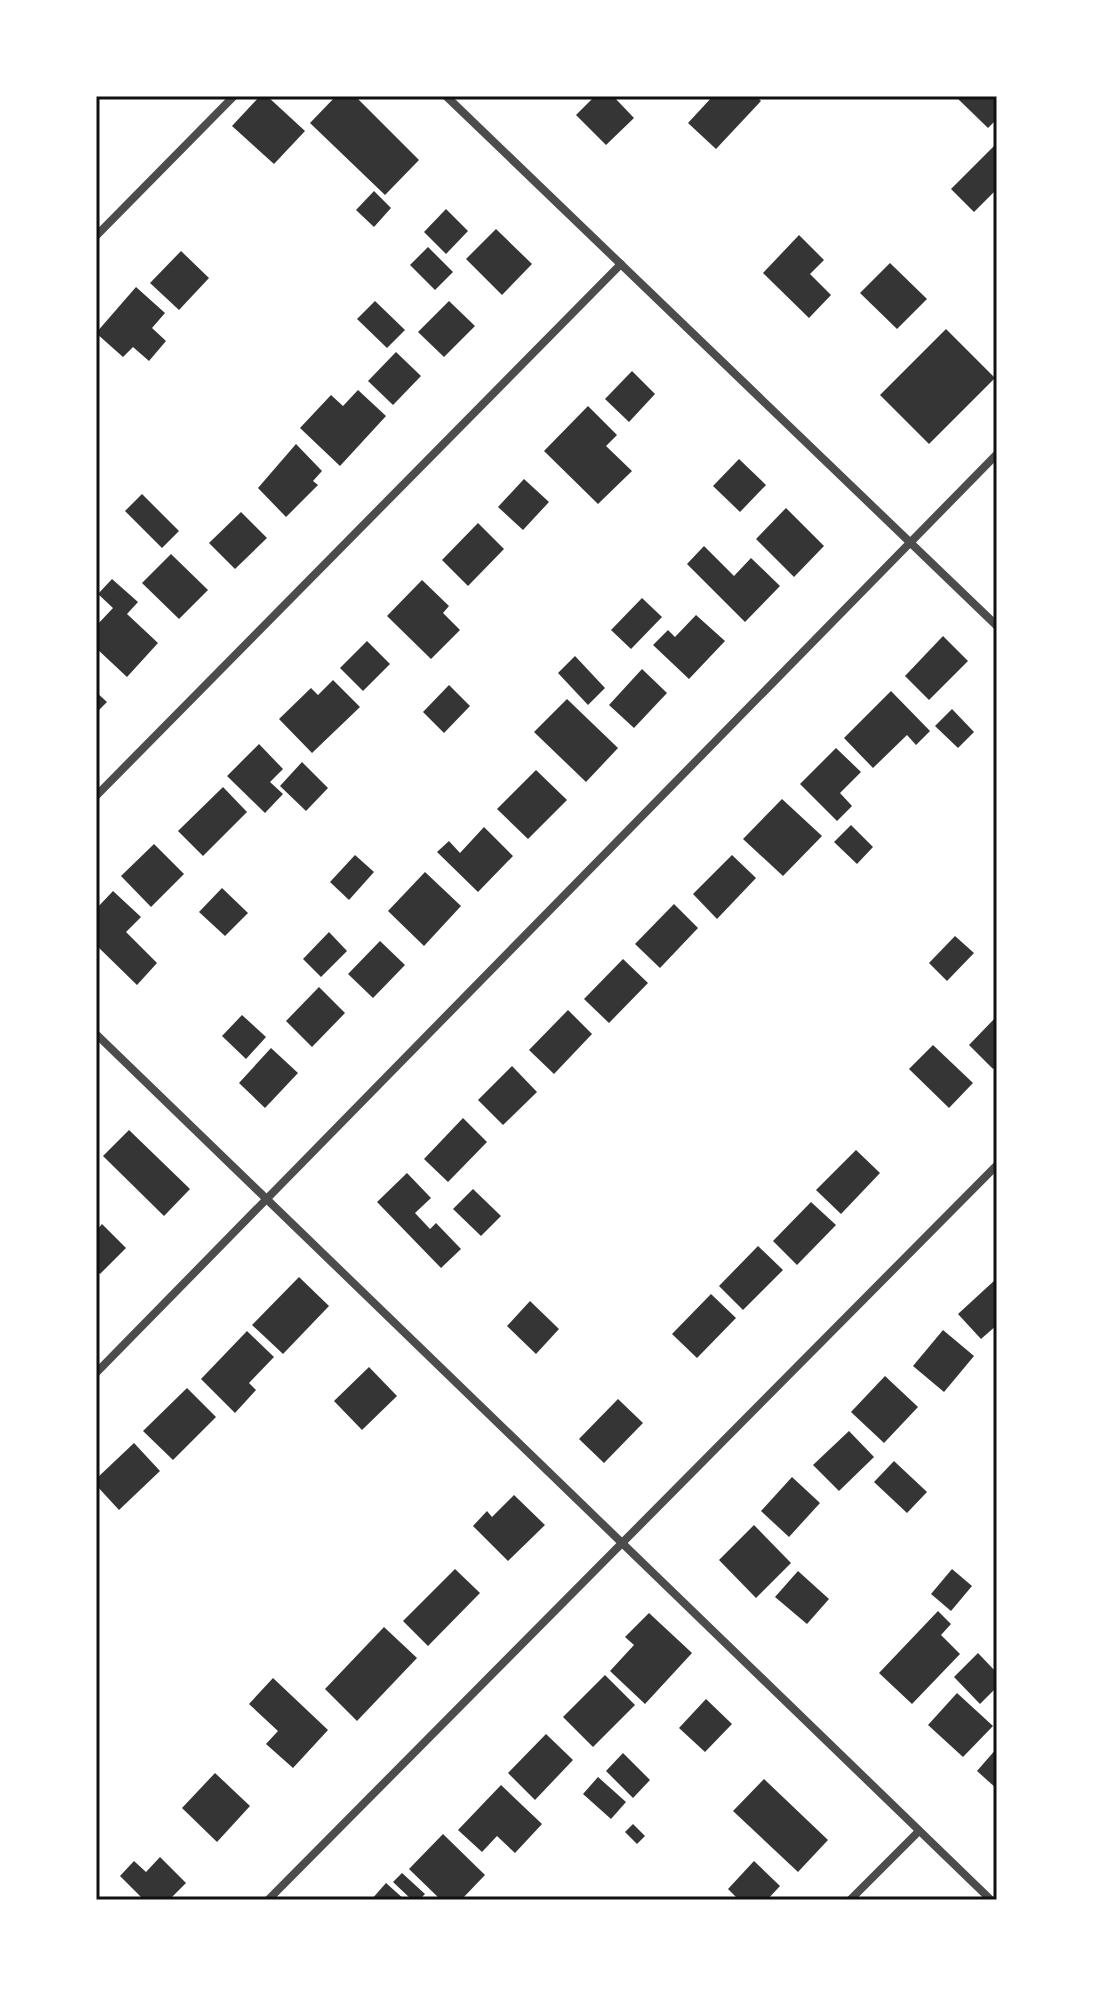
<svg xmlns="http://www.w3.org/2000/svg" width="1093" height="1996" viewBox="0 0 1093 1996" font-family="Mulish,sans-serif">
  <rect width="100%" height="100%" fill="#fff"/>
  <g fill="#353535">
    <path d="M260,96H267L305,131L274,164L232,126Z"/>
    <path d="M336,96H355L419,160L385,195L310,123Z"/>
    <path d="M595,96H613L634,118L606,145L576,115Z"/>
    <path d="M713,96H756L761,101L716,149L688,123Z"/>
    <path d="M955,96H997V119L988,128Z"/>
    <path d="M997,143V189L974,212L951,189Z"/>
    <path d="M374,191L391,208L374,227L356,210Z"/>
    <path d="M446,209L468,231L446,254L424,232Z"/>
    <path d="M496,229L532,264L502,295L466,259Z"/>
    <path d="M799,235L824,260L810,274L831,295L809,318L763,273Z"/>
    <path d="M428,247L453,272L435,290L410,265Z"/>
    <path d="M181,251L209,278L179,310L150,283Z"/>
    <path d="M890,263L927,299L897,329L860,293Z"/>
    <path d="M136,287L165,313L152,328L166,341L149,361L133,347L123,357L96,333Z"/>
    <path d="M375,301L405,330L387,348L357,319Z"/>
    <path d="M449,301L475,326L444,357L418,332Z"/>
    <path d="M946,329L995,378L929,444L880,395Z"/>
    <path d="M396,352L421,376L393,405L368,381Z"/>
    <path d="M632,371L655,394L629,422L605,399Z"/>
    <path d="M358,390L386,416L340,466L300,428L331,395L343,406Z"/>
    <path d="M588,406L617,435L606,446L632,471L598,504L544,451Z"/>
    <path d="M296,444L322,471L313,481L318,485L286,517L258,488Z"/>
    <path d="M739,459L766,485L740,512L713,486Z"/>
    <path d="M524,479L549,502L523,530L498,507Z"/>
    <path d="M142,494L179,531L162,548L125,511Z"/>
    <path d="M786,508L824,546L794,577L756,539Z"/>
    <path d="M241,512L267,538L235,569L209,543Z"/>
    <path d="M478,523L504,549L468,586L442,560Z"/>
    <path d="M704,546L734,576L751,558L780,586L745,622L687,564Z"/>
    <path d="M171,554L208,590L179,619L142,583Z"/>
    <path d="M112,579L138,602L127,614L158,643L127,677L96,648V626L113,608L98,594Z"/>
    <path d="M422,580L449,606L443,613L460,630L431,659L387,616Z"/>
    <path d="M642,598L662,617L631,649L611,630Z"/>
    <path d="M696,615L725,641L689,679L653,645L668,630L675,637Z"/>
    <path d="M943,636L968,661L929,700L905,676Z"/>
    <path d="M367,641L390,664L363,691L340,668Z"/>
    <path d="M575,656L605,688L588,705L558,673Z"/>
    <path d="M642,669L667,693L634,728L609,705Z"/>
    <path d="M333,680L360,707L312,753L279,719L311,688L318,695Z"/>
    <path d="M449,685L470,706L444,733L423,712Z"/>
    <path d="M891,691L930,731L916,745L907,735L873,768L844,738Z"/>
    <path d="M96,692L107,702L96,713Z"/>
    <path d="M567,699L618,748L586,782L534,732Z"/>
    <path d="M952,709L974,732L958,748L935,726Z"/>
    <path d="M259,744L283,769L270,782L283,794L265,813L227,776Z"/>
    <path d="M836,748L861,772L840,793L852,806L837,821L800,784Z"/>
    <path d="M302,762L328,788L306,811L280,786Z"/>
    <path d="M536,770L567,800L528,839L497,809Z"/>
    <path d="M223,787L247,812L203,856L178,831Z"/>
    <path d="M782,799L822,836L783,876L743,839Z"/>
    <path d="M851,825L873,847L857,864L834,842Z"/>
    <path d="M484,827L513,856L478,892L437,852L449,841L460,853Z"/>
    <path d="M154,844L184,874L151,907L121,876Z"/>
    <path d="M355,855L374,872L349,900L330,882Z"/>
    <path d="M732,855L756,878L717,919L693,894Z"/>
    <path d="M425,872L461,906L424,946L388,911Z"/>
    <path d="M222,888L248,913L225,936L199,912Z"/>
    <path d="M113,891L141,917L126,932L157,963L137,985L96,945V909Z"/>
    <path d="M674,904L698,928L660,968L635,944Z"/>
    <path d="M329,932L347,951L321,977L303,959Z"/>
    <path d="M955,936L974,953L947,981L929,963Z"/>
    <path d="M380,941L405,965L373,998L348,974Z"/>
    <path d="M623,959L648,983L609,1023L584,999Z"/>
    <path d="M319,987L345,1013L312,1047L286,1021Z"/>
    <path d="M568,1010L592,1034L554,1074L529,1050Z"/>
    <path d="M242,1015L266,1037L246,1059L222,1036Z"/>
    <path d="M997,1016V1065L993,1069L969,1045Z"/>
    <path d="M933,1045L973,1083L949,1108L909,1069Z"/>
    <path d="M271,1048L298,1073L265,1108L239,1083Z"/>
    <path d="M512,1066L537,1092L503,1125L478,1100Z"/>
    <path d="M463,1118L487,1142L448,1182L424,1159Z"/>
    <path d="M129,1130L190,1189L164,1216L103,1156Z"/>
    <path d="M856,1150L880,1173L841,1214L816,1190Z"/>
    <path d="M407,1173L431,1198L415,1213L430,1229L436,1223L461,1249L441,1268L377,1202Z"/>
    <path d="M473,1189L501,1216L481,1236L453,1209Z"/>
    <path d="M811,1202L836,1225L797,1265L773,1241Z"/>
    <path d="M102,1224L126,1248L100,1274L96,1270V1231Z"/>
    <path d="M758,1246L783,1270L743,1310L719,1286Z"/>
    <path d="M299,1277L329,1306L283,1354L252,1325Z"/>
    <path d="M995,1280L997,1325L981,1339L958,1314Z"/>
    <path d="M711,1294L736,1318L697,1358L672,1334Z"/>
    <path d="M530,1301L559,1329L536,1354L507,1326Z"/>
    <path d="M943,1330L974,1356L944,1392L913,1366Z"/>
    <path d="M247,1331L274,1357L249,1383L256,1390L235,1413L201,1379Z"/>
    <path d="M369,1367L397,1396L362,1430L334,1401Z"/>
    <path d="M885,1376L918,1407L884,1443L851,1412Z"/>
    <path d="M187,1388L216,1417L173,1460L143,1431Z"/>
    <path d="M618,1399L643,1423L604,1463L579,1439Z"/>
    <path d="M849,1431L874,1457L839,1491L813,1465Z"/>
    <path d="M134,1443L160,1471L119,1510L96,1485V1479Z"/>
    <path d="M894,1461L927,1492L907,1513L874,1482Z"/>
    <path d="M792,1477L820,1503L789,1537L761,1511Z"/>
    <path d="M514,1495L545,1525L508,1561L473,1526L487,1511L492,1517Z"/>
    <path d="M754,1525L791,1563L756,1598L719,1560Z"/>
    <path d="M455,1569L480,1593L428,1646L403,1621Z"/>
    <path d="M952,1569L972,1586L951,1611L931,1594Z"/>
    <path d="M798,1571L829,1599L807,1624L775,1597Z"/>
    <path d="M938,1611L951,1624L941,1635L960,1654L912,1704L879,1673Z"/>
    <path d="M649,1613L692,1653L645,1704L610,1671L634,1645L625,1637Z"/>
    <path d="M384,1627L417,1658L357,1721L325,1689Z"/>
    <path d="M978,1653L997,1673V1687L980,1704L954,1677Z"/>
    <path d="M605,1675L635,1705L593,1747L563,1717Z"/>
    <path d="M273,1678L328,1730L293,1768L266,1744L278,1731L249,1704Z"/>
    <path d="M957,1693L993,1726L963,1757L928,1725Z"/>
    <path d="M706,1699L732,1724L705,1752L679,1728Z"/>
    <path d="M546,1734L573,1760L535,1800L508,1773Z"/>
    <path d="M997,1748V1789L977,1771Z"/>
    <path d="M623,1753L650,1780L633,1798L606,1771Z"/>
    <path d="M215,1773L250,1806L217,1842L182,1808Z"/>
    <path d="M598,1777L626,1802L611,1819L583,1794Z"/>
    <path d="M764,1779L828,1840L798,1872L733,1811Z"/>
    <path d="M501,1785L542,1824L515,1853L497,1836L482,1852L458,1830Z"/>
    <path d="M633,1824L645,1836L637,1844L625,1832Z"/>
    <path d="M443,1834L485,1875L461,1900H441L409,1869Z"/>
    <path d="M160,1857L186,1883L169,1900H144L120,1876L134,1861L146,1872Z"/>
    <path d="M754,1861L780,1886L767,1900H739L728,1889Z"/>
    <path d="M402,1873L425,1894L419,1900H412L393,1882Z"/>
    <path d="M386,1883L405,1900H371Z"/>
  </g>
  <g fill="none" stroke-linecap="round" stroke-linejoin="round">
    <g stroke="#4c4c4c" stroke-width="8">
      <path d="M446,96L997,626"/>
      <path d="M96,236L234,96"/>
      <path d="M96,796L621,264"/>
      <path d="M96,1034L991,1900"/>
      <path d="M96,1373L997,454"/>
      <path d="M268,1900L997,1165"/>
      <path d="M850,1900L919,1831"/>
    </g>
  </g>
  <rect width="1093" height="1996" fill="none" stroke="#ffffff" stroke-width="196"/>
  <rect x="98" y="98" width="897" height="1800" fill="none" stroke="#111" stroke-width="3"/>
</svg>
